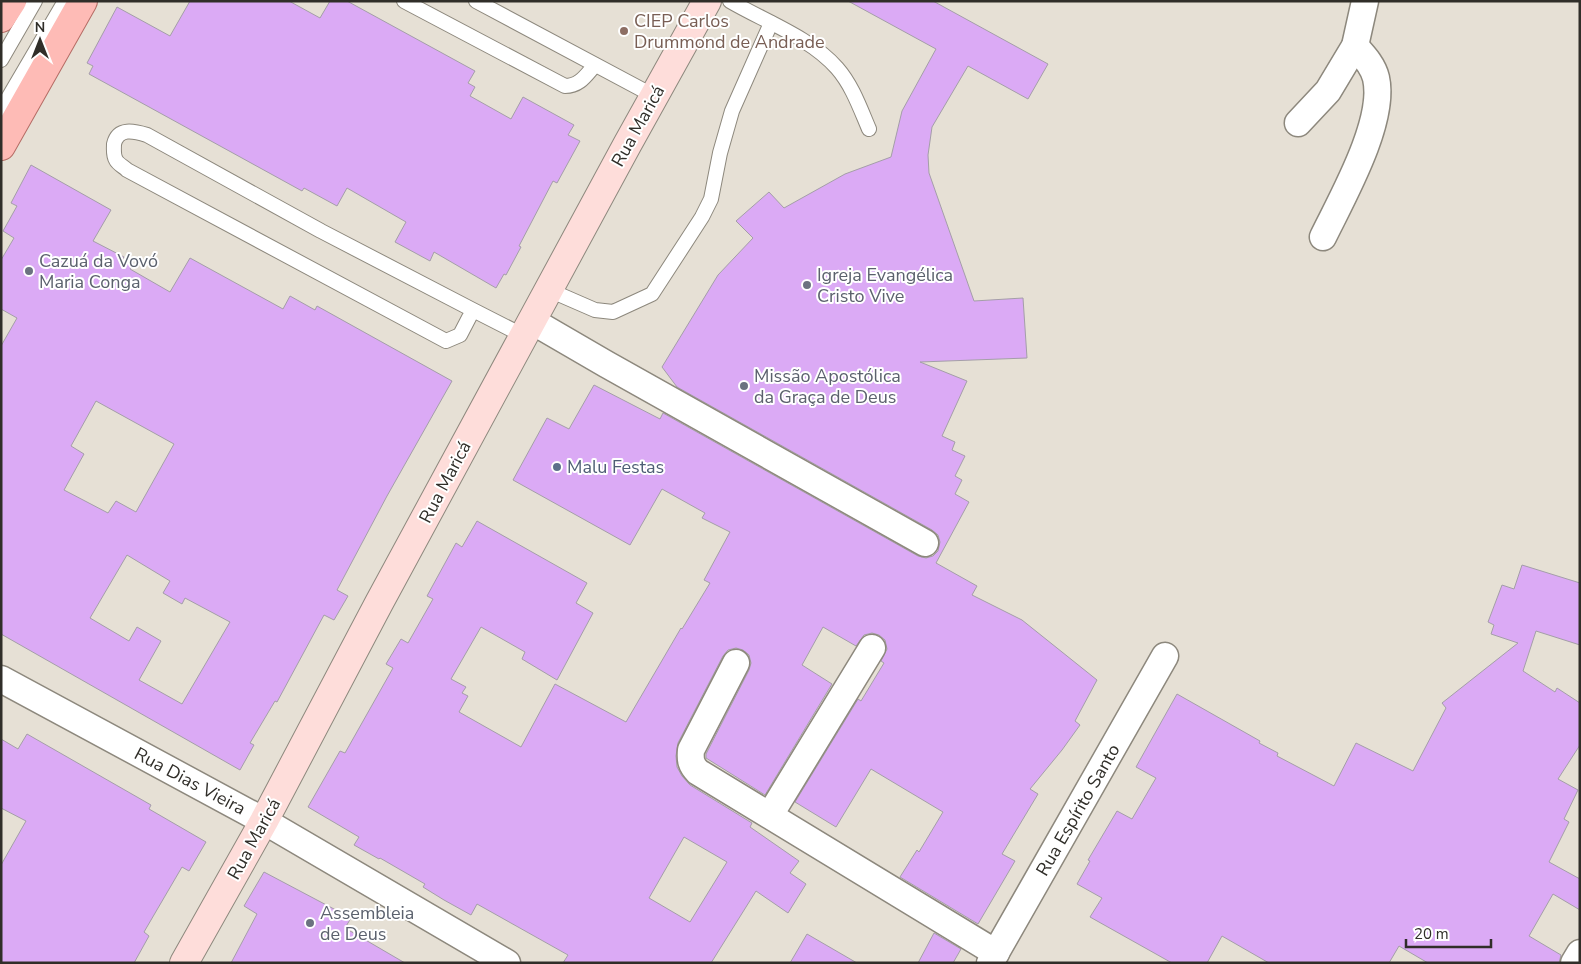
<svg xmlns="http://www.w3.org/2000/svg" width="1581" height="964" viewBox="0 0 1581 964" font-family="'Nunito Sans',sans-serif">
  <rect width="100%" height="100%" fill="#e6e0d5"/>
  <g fill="#dbaaf5" stroke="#a49ea8" fill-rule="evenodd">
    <path d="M190,1H289L320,18L330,1H347L475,71L468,83L475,87L470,96L511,119L523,97L574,125L568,135L580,141L557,183L553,181L519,246L521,247L506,275L504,274L496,288L434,252L430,261L395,242L406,222L347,188L337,206L304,188L302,191L89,74L93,66L87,63L117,7L170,36Z"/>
    <path d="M848,1H933L1048,64L1028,99L968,66L932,127L928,155L929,173L974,301L1023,298L1027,358L920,362L967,381L942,436L955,442L952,450L965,456L955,476L962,480L955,494L969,502L936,563L977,586L972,595L1022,620L1097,680L1075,721L1080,725L1062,750L1030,789L1038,794L1002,854L1015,861L978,924L900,877L917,850L919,852L943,812L871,769L836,827L795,802L858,699L861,701L884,663L881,661L887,649L885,640L879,635L872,633L864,635L856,646L823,627L802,665L832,684L765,795L706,758V754L749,670L751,663L749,655L743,650L736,648L728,650L723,656L678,743L676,756L677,767L682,776L690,785L752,823L750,827L799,861L790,873L806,884L788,913L756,891L711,963H563L568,955L477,904L471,915L444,900L423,887L425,884L380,858L379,859L354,845L359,837L308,807L340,751L345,753L393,668L386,664L401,639L408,643L433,599L427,596L456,543L462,547L477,521L587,583L576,603L593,613L557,680L522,659L525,652L481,627L451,679L466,687L462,693L468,696L459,712L521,747L555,684L626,722L681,628L682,629L710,583L704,580L730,532L702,518L705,513L662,489L630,545L513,480L547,418L569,429L594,385L660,419L663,413L918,556L926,558L933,556L938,551L940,542L938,535L932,530L677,387L662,367L718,275L753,238L736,221L769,192L784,208L845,174L891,157L902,111L936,49ZM684,837L727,862L690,922L649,898Z"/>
    <path d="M31,165L111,210L93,241L124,257L122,260L132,266L130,269L170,292L190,258L283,309L290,296L315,310L317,306L452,381L387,496L337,590L348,596L334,620L324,615L277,702L275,701L250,743L254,745L240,770L1,634V346L17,318L1,309V260L14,238L3,231L17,206L11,203ZM96,401L174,444L136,512L116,501L108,513L64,490L84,454L71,446ZM127,555L170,581L163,593L182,604L185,598L230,622L182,704L139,680L161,641L137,627L129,641L90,618Z"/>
    <path d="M1522,565L1580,583V645L1536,631L1523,671L1555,692L1557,688L1580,703V745L1558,779L1578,790L1564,819L1569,822L1549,862L1580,879V910L1553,894L1529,936L1561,955L1559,963H1428L1399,946L1389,963H1269L1222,936L1207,963H1172L1090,917L1102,898L1077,884L1090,861L1088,860L1117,811L1132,819L1156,778L1136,767L1177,694L1260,741L1259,743L1278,753L1277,756L1334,786L1356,743L1413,771L1446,708L1442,703L1518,643L1491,634L1494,625L1488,622L1502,585L1514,589Z"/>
    <path d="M27,734L151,805L149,809L206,842L189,871L182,867L144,932L149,936L134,963H1V865L26,821L1,808V739L18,749Z"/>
    <path d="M264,872L351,918L345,928L405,963H231L257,914L244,906Z"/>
    <path d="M934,933L961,949L953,963H918Z"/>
    <path d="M807,934L857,963H790Z"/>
  </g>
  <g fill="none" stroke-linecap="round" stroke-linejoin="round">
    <g stroke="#8d887d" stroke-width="16">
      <g id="lane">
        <path d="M404,1L565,86C580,86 586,75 595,65"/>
        <path d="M476,1L654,96"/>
        <path d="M730,1C764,21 811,38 837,68C852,85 860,108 869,129"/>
        <path d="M1,60L35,1"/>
        <path d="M1,110L65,1"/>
        <path d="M549,290L595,310L613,312L652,294L702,217L711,199L720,153L732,111L771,23"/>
        <path d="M473,310L460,335L446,341L127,170C124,167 118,164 116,160C113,155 114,149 114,144C118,127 134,131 147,135L321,231L473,310L524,336"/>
      </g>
    </g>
    <g stroke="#8d887d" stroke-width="29">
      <g id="street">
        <path d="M1298,123L1328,91L1355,46L1365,1"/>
        <path d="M1323,237C1342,198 1386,121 1376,78C1373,65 1363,55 1355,46"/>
        <path d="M532,321L606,364L925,543"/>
        <path d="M736,663L691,750C690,760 691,765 698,772L996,953"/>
        <path d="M1,679L264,821L507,963"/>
        <path d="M770,815L872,648"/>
        <path d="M990,963L1165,656"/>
        <path d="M1574,963L1580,953"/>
      </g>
    </g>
    <g stroke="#8d887d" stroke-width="30">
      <path id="secondary" d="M184,963L264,821L379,603L627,145L707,1"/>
    </g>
    <g stroke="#b56c65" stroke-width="30">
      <g id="primary">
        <path d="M1,18L12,1"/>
        <path d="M1,146L83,1"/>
      </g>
    </g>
    <use href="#lane" stroke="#fff" stroke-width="14"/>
    <use href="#street" stroke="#fff" stroke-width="26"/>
    <use href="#secondary" stroke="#feddda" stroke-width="28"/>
    <use href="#primary" stroke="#febbb6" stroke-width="28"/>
  </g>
  <circle fill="#8d6e63" stroke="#fff" stroke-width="2" cx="624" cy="31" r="5"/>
  <g fill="#6b7280" stroke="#fff" stroke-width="2">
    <circle cx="29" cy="271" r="5"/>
    <circle cx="807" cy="285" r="5"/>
    <circle cx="744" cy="386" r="5"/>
    <circle cx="310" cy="923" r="5"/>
  </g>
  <circle fill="#5c6f8a" stroke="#fff" stroke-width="2" cx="557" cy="467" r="5"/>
  <g text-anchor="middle" stroke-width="4" stroke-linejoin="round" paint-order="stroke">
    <g font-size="18" fill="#785e54" stroke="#fff" text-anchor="start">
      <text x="634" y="27">CIEP Carlos<tspan x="634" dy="21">Drummond de Andrade</tspan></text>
    </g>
    <g font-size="18" fill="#302e29" stroke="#fff">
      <text transform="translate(638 126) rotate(-61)" y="6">Rua Maricá</text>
      <text transform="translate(445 482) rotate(-62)" y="6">Rua Maricá</text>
      <text transform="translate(190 781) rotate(28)" y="6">Rua Dias Vieira</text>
      <text transform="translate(1078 810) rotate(-60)" y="6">Rua Espírito Santo</text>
      <text transform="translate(254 839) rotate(-61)" y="6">Rua Maricá</text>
    </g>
    <g font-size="18" fill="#5b616d" stroke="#fff" text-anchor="start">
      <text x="39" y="267">Cazuá da Vovó<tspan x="39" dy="21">Maria Conga</tspan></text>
      <text x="817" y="281">Igreja Evangélica<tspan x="817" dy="21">Cristo Vive</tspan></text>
      <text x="754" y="382">Missão Apostólica<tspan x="754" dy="21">da Graça de Deus</tspan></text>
      <text x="320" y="919">Assembleia<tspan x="320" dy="21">de Deus</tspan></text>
    </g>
    <g font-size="18" fill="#4e5e75" stroke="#fff" text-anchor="start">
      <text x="567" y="473">Malu Festas</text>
    </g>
  </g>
  <rect width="1581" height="964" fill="none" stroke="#302e29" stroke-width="5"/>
  <g transform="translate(40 40)" stroke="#ffffff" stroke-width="4" paint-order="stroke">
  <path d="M0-4L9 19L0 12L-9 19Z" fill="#302e29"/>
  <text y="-8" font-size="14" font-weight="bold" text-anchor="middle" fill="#302e29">N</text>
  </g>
  <path d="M1406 939v8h85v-8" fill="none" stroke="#302e29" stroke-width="2.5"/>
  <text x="1414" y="939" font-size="15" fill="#302e29" stroke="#ffffff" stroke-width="4" paint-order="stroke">20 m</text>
</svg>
